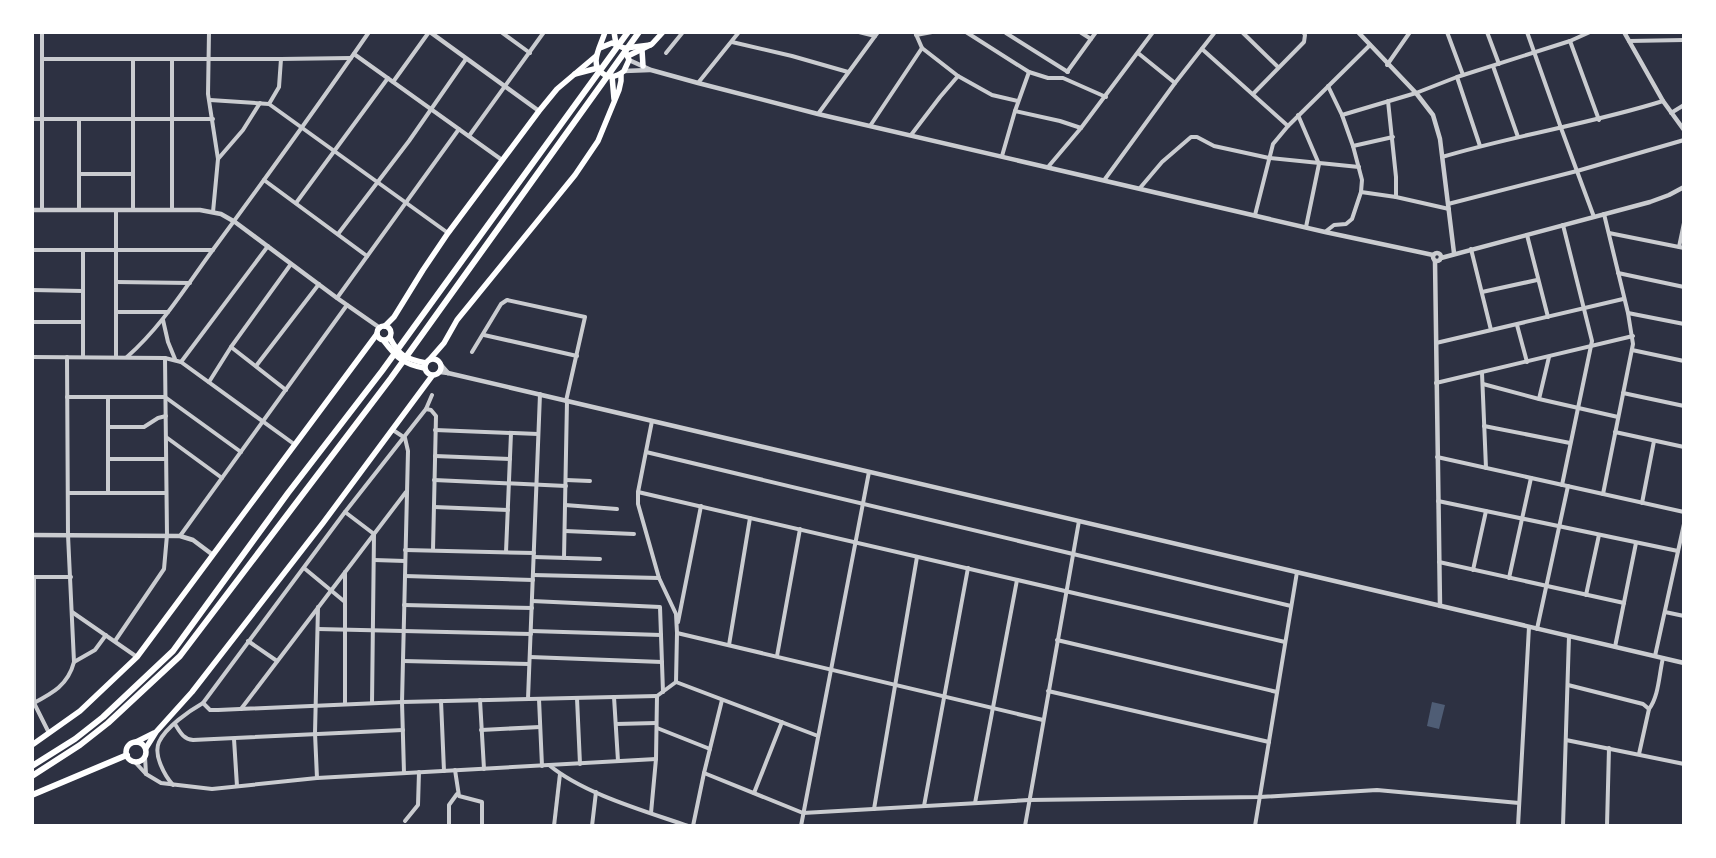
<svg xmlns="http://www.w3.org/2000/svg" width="1716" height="858" viewBox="0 0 1716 858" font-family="'Fira Sans',sans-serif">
  <rect width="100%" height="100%" fill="#2d3142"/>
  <path fill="#4f5d75" d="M1432,702L1445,705L1439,729L1427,726Z"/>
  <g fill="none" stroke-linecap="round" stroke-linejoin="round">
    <g stroke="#caccd0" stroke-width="4">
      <path d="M42,32V209"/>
      <path d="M209,32L208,94L218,159L213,212"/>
      <path d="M501,32L530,53"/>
      <path d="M859,32L875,36"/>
      <path d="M915,32L922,48L958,76L992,95L1018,101"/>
      <path d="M966,32L1029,72L1048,78H1063L1106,97"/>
      <path d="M1080,32L1091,39"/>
      <path d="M1242,32L1278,67"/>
      <path d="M1447,32L1463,75"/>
      <path d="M1487,32L1499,64"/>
      <path d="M1527,32L1561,128L1594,217"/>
      <path d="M1006,33L1068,72"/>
      <path d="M916,35L932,32"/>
      <path d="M1570,41L1599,120"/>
      <path d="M1629,41L1684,40"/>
      <path d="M732,42L792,56L848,72"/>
      <path d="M1202,49L1288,126"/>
      <path d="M666,53L683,32"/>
      <path d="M1138,53L1175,83"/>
      <path d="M354,54L502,160"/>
      <path d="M42,59H281L351,58"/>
      <path d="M133,59V210"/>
      <path d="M172,59V210"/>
      <path d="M1387,65L1410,32"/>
      <path d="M1493,66L1518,137"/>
      <path d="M1067,72L1096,32"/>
      <path d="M1457,77L1480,146"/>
      <path d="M393,82L429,32"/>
      <path d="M698,83L739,32"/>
      <path d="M1253,94L1304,42L1305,35L1303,32"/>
      <path d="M210,100L269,104L448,233"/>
      <path d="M1388,101L1396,177V197"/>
      <path d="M269,104L279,87L281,59"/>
      <path d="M1015,111L1060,121L1081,128"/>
      <path d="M1671,113L1684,105"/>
      <path d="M818,114L878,32"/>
      <path d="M1298,115L1319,164L1306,227"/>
      <path d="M1342,115L1416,93L1457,77L1570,41L1590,32"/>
      <path d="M32,119H213"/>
      <path d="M79,119V210"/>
      <path d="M870,126L922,48"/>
      <path d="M911,135L940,97L958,76"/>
      <path d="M469,136L544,32"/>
      <path d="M1353,146L1393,137"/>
      <path d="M1002,156L1015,111L1029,72"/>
      <path d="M1442,157C1515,135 1590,124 1663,101"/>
      <path d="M218,159L243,130L260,103"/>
      <path d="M1048,167L1081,128L1153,32"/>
      <path d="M79,174H133"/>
      <path d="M1105,179L1175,83L1215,32"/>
      <path d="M264,180L367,256"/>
      <path d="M1140,188L1162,162L1191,137H1197L1214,146L1269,158L1359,167"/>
      <path d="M1361,192L1396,197L1449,209"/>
      <path d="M296,203L388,78"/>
      <path d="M1448,204L1577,171L1684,140"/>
      <path d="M116,210V357"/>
      <path d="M1255,215L1273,144L1288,126L1370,45"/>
      <path d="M1325,232L1334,225L1346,224L1352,219L1361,192L1362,180L1353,146L1342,115L1328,86"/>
      <path d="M1609,233L1684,248"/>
      <path d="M338,234L409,141L466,59"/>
      <path d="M1527,235L1548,317"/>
      <path d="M1679,247L1684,223"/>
      <path d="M1471,249L1491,330"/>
      <path d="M32,250H213"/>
      <path d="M1618,273L1684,287"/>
      <path d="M116,282L190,283"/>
      <path d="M32,290L83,291"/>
      <path d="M1482,292L1537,280"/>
      <path d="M337,298L459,129"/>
      <path d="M116,312H168"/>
      <path d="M1628,313L1684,324"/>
      <path d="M163,320L168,342L175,359"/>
      <path d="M32,322H83"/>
      <path d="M1517,325L1527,362"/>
      <path d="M484,335L577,356"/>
      <path d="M1436,343L1623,299"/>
      <path d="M231,347L286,390"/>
      <path d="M1632,350L1684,361"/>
      <path d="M472,352L501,304L507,300L585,317L566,401"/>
      <path d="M32,357L165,358L181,362L294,444"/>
      <path d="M83,357V250"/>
      <path d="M127,357C162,326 185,288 212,251C265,179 318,106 369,32"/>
      <path d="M181,362L268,246"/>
      <path d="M256,366L319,284"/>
      <path d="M1482,373L1486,468"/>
      <path d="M209,382L231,347L291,264"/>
      <path d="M1436,383L1633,336"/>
      <path d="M1483,384L1539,399L1618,417"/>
      <path d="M1623,393L1684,406"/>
      <path d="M432,395L426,409L431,410L436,416L433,550"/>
      <path d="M67,397H165L241,452"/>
      <path d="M1539,399L1549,357"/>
      <path d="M652,421L638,492V504L659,578L676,614L677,633L676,682"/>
      <path d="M1484,426L1570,443"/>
      <path d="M108,427H144L158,418L166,416"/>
      <path d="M393,430L405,438L408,451L402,702L404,773"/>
      <path d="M435,430L538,434"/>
      <path d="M1615,432L1684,447"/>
      <path d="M166,437L222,478"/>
      <path d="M646,452L1291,606"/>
      <path d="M435,456L510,459"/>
      <path d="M1437,457L1684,512"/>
      <path d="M108,459H166"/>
      <path d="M434,480L566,486"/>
      <path d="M566,480L590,481"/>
      <path d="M1562,485L1592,341L1563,225"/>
      <path d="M638,492L1285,642"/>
      <path d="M68,493H166"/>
      <path d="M108,493V397"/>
      <path d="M1603,494L1633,344L1628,313L1604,214"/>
      <path d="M1438,501L1678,551"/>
      <path d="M1642,503L1654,441"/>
      <path d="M565,505L617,509"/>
      <path d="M434,507L508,510"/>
      <path d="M345,512L374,534L372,703"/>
      <path d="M565,531L634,534"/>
      <path d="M180,536L347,305"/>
      <path d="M405,550L534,553"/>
      <path d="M506,552L511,433"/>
      <path d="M534,557L600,559"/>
      <path d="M564,558L567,401"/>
      <path d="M374,560L405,561"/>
      <path d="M1439,562L1624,603"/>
      <path d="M304,568L345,602"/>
      <path d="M1473,570L1486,511"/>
      <path d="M533,575L659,578"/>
      <path d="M405,576L533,580"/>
      <path d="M33,577H71"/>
      <path d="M34,577V703L49,733"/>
      <path d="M1509,578L1531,478"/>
      <path d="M1586,595L1599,535"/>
      <path d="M532,601L660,607L663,692"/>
      <path d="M404,605L532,608"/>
      <path d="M72,612L137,657"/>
      <path d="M1665,612L1684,616"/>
      <path d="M678,622L701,506"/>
      <path d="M318,629L531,634"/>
      <path d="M1537,629L1568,486"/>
      <path d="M531,631L661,635"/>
      <path d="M677,633L1043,720"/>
      <path d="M1057,640L1277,692"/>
      <path d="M115,641L164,569L167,535L165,358"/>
      <path d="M248,641L277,661"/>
      <path d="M729,645L750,518"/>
      <path d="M1615,647L1636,543"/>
      <path d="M777,656L800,529"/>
      <path d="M1655,656L1684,524"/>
      <path d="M530,657L662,662"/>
      <path d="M403,661L529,664"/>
      <path d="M74,662L95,650L106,635"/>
      <path d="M676,682L818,736"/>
      <path d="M1568,685L1643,704L1649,709"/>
      <path d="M1048,691L1269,742"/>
      <path d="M657,696L676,682"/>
      <path d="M614,697L618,761"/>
      <path d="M577,698L580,764"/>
      <path d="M528,699L540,394"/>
      <path d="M539,699L542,766"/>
      <path d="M480,700L484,769"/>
      <path d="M441,701L444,771"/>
      <path d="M203,703L210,710H218L402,702L657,696"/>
      <path d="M32,704C53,693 68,685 74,662L68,535L67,357"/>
      <path d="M345,704V572"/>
      <path d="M241,709L406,492"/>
      <path d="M175,724C180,732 183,739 193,740L403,730"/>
      <path d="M616,724L656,723"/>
      <path d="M657,728L710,749"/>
      <path d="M481,730L540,727"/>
      <path d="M234,739L237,786"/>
      <path d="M1566,740L1684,764"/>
      <path d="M1639,754L1649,709C1659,696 1659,674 1663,658"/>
      <path d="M145,757L146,774"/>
      <path d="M134,761L146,774L161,783L212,789L317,778L656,759"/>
      <path d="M549,765C584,794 645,811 688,826"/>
      <path d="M455,770L459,796L482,802V826"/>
      <path d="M704,773L803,813L1029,800L1260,797L1377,790L1519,803"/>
      <path d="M317,778L315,733L318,607"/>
      <path d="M173,785C165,776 153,755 159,742C166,727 189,711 203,703L345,512L426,409"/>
      <path d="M754,793L782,722"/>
      <path d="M975,803L1017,580"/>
      <path d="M924,806L968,568"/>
      <path d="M874,809L917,557"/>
      <path d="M651,813L656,759L657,696"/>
      <path d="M405,821L418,805L419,772"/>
      <path d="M449,826V805L457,794"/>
      <path d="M554,826L560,774"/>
      <path d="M592,826L596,792"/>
      <path d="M693,826L704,773L722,700"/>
      <path d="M801,826L869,472"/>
      <path d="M1025,826L1079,521"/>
      <path d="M1255,826L1297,572"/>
      <path d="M1518,826L1529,627"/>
      <path d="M1563,826L1569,636"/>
      <path d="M1607,826L1609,748"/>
    </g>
    <g stroke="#caccd0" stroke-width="4.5">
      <path d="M430,32L539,111"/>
      <path d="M1358,32L1416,93L1433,115L1440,139L1454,253"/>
      <path d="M1624,32L1663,101L1684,130"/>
      <path d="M629,60L651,70L698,83L818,114L1325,232L1433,255"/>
      <path d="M624,71L650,70"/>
      <path d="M32,210H200L221,214L235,222L337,298L380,328"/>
      <circle cx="1437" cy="257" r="4"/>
      <path d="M1441,258L1650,202L1669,195L1684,187"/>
      <path d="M1435,261L1440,606"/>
      <path d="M441,365L448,373"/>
      <path d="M440,372L448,373L1684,663"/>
      <path d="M32,535L180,536L193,540L213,555"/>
    </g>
    <g stroke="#fff" stroke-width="5.5">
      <path d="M614,32L616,44"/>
      <path d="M600,48L612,43L624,48L629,60L624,71C618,76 612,78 605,75C587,66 601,46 605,32"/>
      <path d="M626,48L650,45"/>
      <path d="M642,50L643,66"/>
      <path d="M628,56L652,44L663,32"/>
      <path d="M575,74L598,68"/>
      <path d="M612,76L614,99"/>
      <circle cx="384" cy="333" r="7"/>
      <path d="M385,326L394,317L423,270L448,233L539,111L557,89L596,56"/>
      <path d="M390,338C399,356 406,359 426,363"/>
      <path d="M384,341C397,358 403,364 424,368"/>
      <circle cx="433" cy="367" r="8"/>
      <path d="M430,359L444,343L457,320L575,175L598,141L619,90L621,81V74"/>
      <path d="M136,742L154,733"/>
      <circle cx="136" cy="752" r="10"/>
      <path d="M32,745L80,711L137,657L377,334"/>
      <path d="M146,748L156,732L192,692L323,523L432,376"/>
    </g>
    <g stroke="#fff" stroke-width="6">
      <path d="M32,766L75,739L103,717L173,651L288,493L382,371L628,32"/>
      <path d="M32,776L80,745L108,723L180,656L391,378L639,32"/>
      <path d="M32,795L127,755"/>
    </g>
  </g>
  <rect width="1716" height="858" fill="none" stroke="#ffffff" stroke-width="68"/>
</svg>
